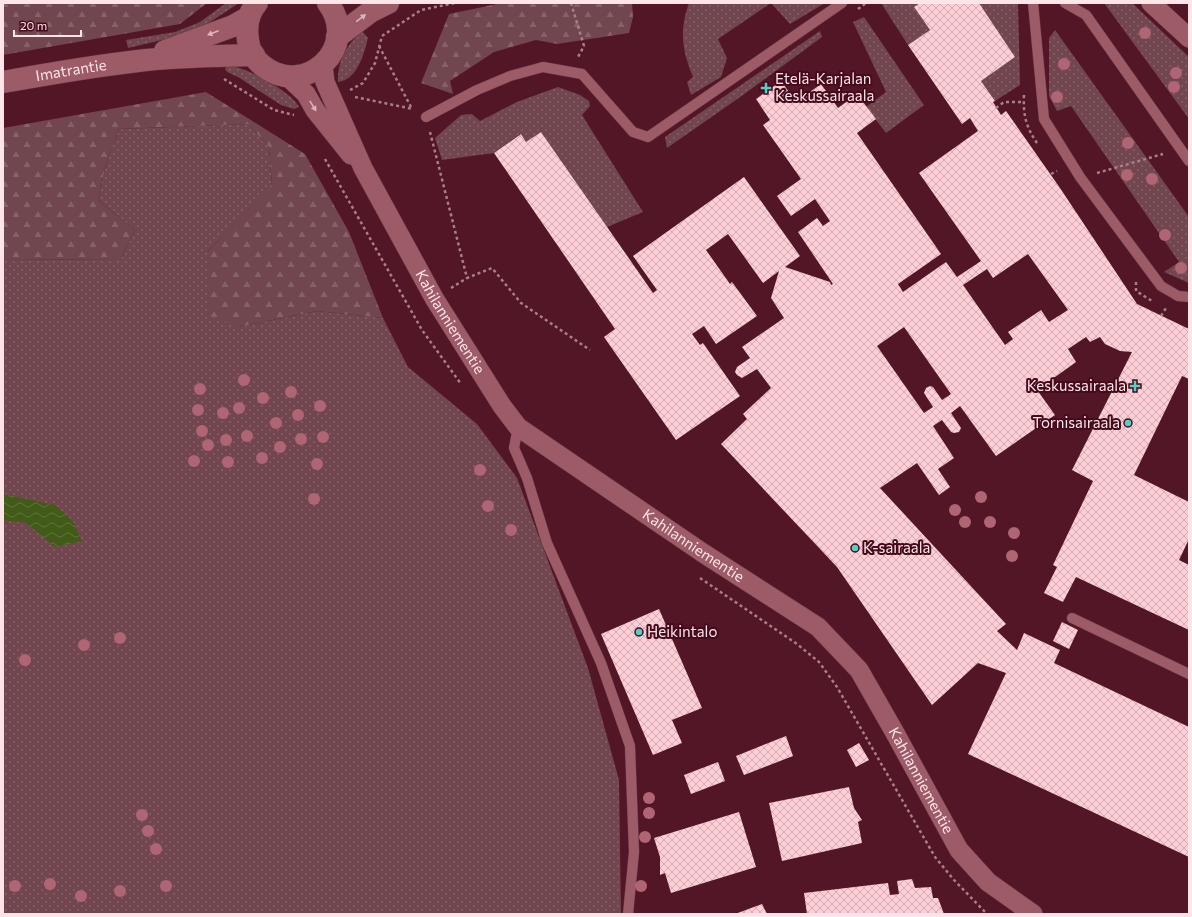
<svg xmlns="http://www.w3.org/2000/svg" width="1192" height="917" viewBox="0 0 1192 917" font-family="Commissioner,sans-serif">
  <defs>
    <pattern id="grass-dots" width="8" height="8" patternUnits="userSpaceOnUse"><rect width="8" height="8" fill="#71464e"/><path d="M2 2h.1M6 6h.1" fill="none" stroke="#866168" stroke-width="1.8" stroke-linecap="round"/></pattern>
    <pattern id="forest-firs" width="22" height="20" patternUnits="userSpaceOnUse"><rect width="22" height="20" fill="#71464e"/><path d="M5 1l3.5 6h-7zM16 11l3.5 6h-7z" fill="#866168"/></pattern>
    <pattern id="water-waves" width="16" height="10" patternUnits="userSpaceOnUse"><rect width="16" height="10" fill="#425b18"/><path d="M0 5q4-4 8 0t8 0" fill="none" stroke="#5e723a"/></pattern>
    <pattern id="building-cross-hatch" width="8" height="8" patternUnits="userSpaceOnUse"><rect width="8" height="8" fill="#fdced6"/><path d="M0 0l8 8M0 8l8-8" fill="none" stroke="#d1acb2"/></pattern>
  </defs>
  <rect width="100%" height="100%" fill="#521626"/>
  <g fill="url(#grass-dots)">
    <path d="M226,3H239L201,28L183,35L128,48L126,40L175,32L200,22Z"/>
    <path d="M689,3H825L790,24L771,3L718,39L727,58L721,77L691,95L687,82L693,77C682,50 679,31 689,3Z"/>
    <path d="M881,3H920L914,7L930,30L908,45Z"/>
    <path d="M979,3H1018L1020,85L995,101L981,81L1015,57Z"/>
    <path d="M1104,3H1132L1189,57V119Z"/>
    <path d="M864,17L924,105L886,133L866,107L886,92L853,22Z"/>
    <path d="M1055,30L1189,217V283L1164,272L1179,262L1071,106L1057,111L1049,96V38Z"/>
    <path d="M362,31L368,38C364,54 357,80 338,82C337,60 347,45 362,31Z"/>
    <path d="M820,31L822,37L743,95L667,148L665,137Z"/>
    <path d="M232,66C249,69 292,92 299,107L294,109L281,105L238,77L227,72L225,69L226,67Z"/>
    <path d="M558,87L580,95L589,101L590,106L582,115L643,212L607,227L541,132L526,142L520,134L494,153L442,160L435,138L461,115L472,114L480,121L517,102Z"/>
    <path d="M248,124L269,147L272,186L207,252L238,327L317,311L383,318L408,367L477,424L517,478L588,668L619,780L621,914H3V259L120,260L135,230L98,200L106,164L119,129Z"/>
  </g>
  <g fill="url(#forest-firs)">
    <path d="M3,3H207L180,24L3,55Z"/>
    <path d="M502,3H632L633,17L629,33L557,44L536,40L494,52L450,81L453,94L421,83L449,14Z"/>
    <path d="M206,92L305,154L349,232L383,318L317,311L238,327L207,316V252L272,185L269,147L248,124L119,129L106,164L98,200L135,230L120,260L3,259V128Z"/>
  </g>
  <path fill="url(#water-waves)" d="M3,494L55,505L73,521L82,541L55,547L26,523L3,520Z"/>
  <g fill="url(#building-cross-hatch)" fill-rule="evenodd">
    <path d="M920,3H979L1015,57L981,81L995,101L993,102L1001,115L1006,111L1060,188L1137,304L1189,329V379L1182,376L1134,475L1189,502V539L1179,560L1189,565V630L1076,577L1063,602L1044,593L1057,567L1053,565L1093,481L1072,470L1132,352L1120,351L1105,344L1100,337L1090,342L1086,337L1068,349L1076,362L1044,385L1043,382L1035,387L1055,415L996,456L960,406L951,413L961,428L959,432L954,433L951,432L942,420L933,426L954,458L938,469L950,487L939,495L917,463L880,488L1006,624L997,631L1017,650L1024,633L1060,650L1054,663L1189,727V857L968,754L1006,673L978,663L932,705L837,567L721,444L747,419L743,414L771,388L757,369L742,378L737,375L735,372L737,367L750,358L742,347L784,318L771,298L779,271L763,283L728,234L706,250L730,284L732,282L757,316L716,344L704,326L692,334L700,345L703,343L740,396L676,440L604,337L615,329L494,153L521,134L526,142L541,132L653,293L657,290L633,256L744,177L800,256L785,267L830,282L831,285L833,284L798,232L817,218L823,226L830,221L815,199L791,216L777,196L801,179L763,125L770,120L756,99L781,81L796,102L821,84L838,108L857,94L876,119L857,133L941,254L898,284L903,292L946,262L957,277L981,261L919,173L978,131L970,118L962,124L908,45L930,30L914,7ZM1028,254L1068,310L1049,322L1041,310L1008,332L1013,339L1005,345L963,285L987,269L993,278ZM904,327L951,394L942,400L933,387L930,386L926,388L924,393L933,407L924,413L877,346Z"/>
    <path d="M659,609L702,708L672,720L682,743L653,755L601,634Z"/>
    <path d="M1062,622L1078,630L1069,649L1053,641Z"/>
    <path d="M786,736L793,756L744,775L736,756Z"/>
    <path d="M859,743L869,760L856,767L847,750Z"/>
    <path d="M718,762L725,781L691,794L684,775Z"/>
    <path d="M849,787L854,808L862,820L858,822L862,843L782,861L769,803Z"/>
    <path d="M739,812L756,867L671,893L665,873L660,875V857L654,838Z"/>
    <path d="M912,879L915,888L931,887L933,898H938L944,914H807L804,893L888,883L890,895L899,894L897,881Z"/>
    <path d="M762,904L767,914H735Z"/>
  </g>
  <g fill="none" stroke-linecap="round" stroke-linejoin="round">
    <g stroke="#653743" stroke-width="11">
      <g id="lane">
        <path d="M1033,3L1044,119L1080,177L1161,286L1178,296L1189,297"/>
        <path d="M1065,3L1086,15L1189,161"/>
        <path d="M426,117L477,90L510,76L543,67L582,74L633,132L648,137L842,3"/>
        <path d="M518,427L514,448L527,478L547,543L601,663L630,746L634,852L628,914"/>
        <path d="M1072,618L1189,674"/>
      </g>
    </g>
    <g stroke="#653743" stroke-width="20">
      <g id="street">
        <path d="M1151,3L1189,38"/>
        <path id="s1" d="M323,65L325,82L363,168L434,298L502,406L518,427L703,553L818,627L859,670L895,733L959,850L988,882L1033,914"/>
        <path d="M288,77L306,94L315,110L351,155"/>
      </g>
    </g>
    <g stroke="#653743" stroke-width="23">
      <g id="secondary">
        <path d="M257,3C248,13 246,27 248,40C249,50 255,60 263,66C305,99 361,47 328,3"/>
        <path d="M337,37L370,12L388,3"/>
        <path d="M165,51L233,26L249,17"/>
        <path id="s2" d="M3,82C48,74 93,66 138,61C176,56 215,56 254,55"/>
      </g>
    </g>
    <g stroke="#a97f89" stroke-width="2.5" stroke-dasharray="3 3" stroke-linecap="butt">
      <path d="M571,3L584,46L578,57"/>
      <path d="M858,9L866,3"/>
      <path d="M379,46L411,107"/>
      <path d="M224,79L274,110L294,115"/>
      <path d="M350,90L363,83L375,63L382,36L421,10L455,3"/>
      <path d="M1024,95C1023,115 1026,127 1037,143"/>
      <path d="M355,97L413,109"/>
      <path d="M996,108L1004,102H1023"/>
      <path d="M430,132L467,278L492,268L521,303L590,350"/>
      <path d="M325,159L422,330L461,384"/>
      <path d="M1097,173L1163,154"/>
      <path d="M1051,174L1057,171"/>
      <path d="M1136,282V291L1152,301"/>
      <path d="M451,288L467,278"/>
      <path d="M1161,316L1166,308"/>
      <path d="M700,578L797,644L819,662L837,687L935,857L954,880L987,914"/>
    </g>
    <use href="#lane" stroke="#9d5a67" stroke-width="10"/>
    <use href="#street" stroke="#9d5a67" stroke-width="19"/>
    <use href="#secondary" stroke="#9d5a67" stroke-width="22"/>
  </g>
  <g fill="#af6574">
    <circle cx="1145" cy="33" r="6"/>
    <circle cx="1064" cy="64" r="6"/>
    <circle cx="1176" cy="73" r="6"/>
    <circle cx="1174" cy="87" r="6"/>
    <circle cx="1057" cy="97" r="6"/>
    <circle cx="1128" cy="143" r="6"/>
    <circle cx="1127" cy="175" r="6"/>
    <circle cx="1152" cy="179" r="6"/>
    <circle cx="1165" cy="235" r="6"/>
    <circle cx="1181" cy="268" r="6"/>
    <circle cx="244" cy="380" r="6"/>
    <circle cx="200" cy="389" r="6"/>
    <circle cx="291" cy="392" r="6"/>
    <circle cx="263" cy="398" r="6"/>
    <circle cx="320" cy="406" r="6"/>
    <circle cx="239" cy="408" r="6"/>
    <circle cx="198" cy="410" r="6"/>
    <circle cx="223" cy="413" r="6"/>
    <circle cx="298" cy="415" r="6"/>
    <circle cx="276" cy="423" r="6"/>
    <circle cx="202" cy="431" r="6"/>
    <circle cx="247" cy="436" r="6"/>
    <circle cx="323" cy="437" r="6"/>
    <circle cx="301" cy="439" r="6"/>
    <circle cx="226" cy="440" r="6"/>
    <circle cx="208" cy="445" r="6"/>
    <circle cx="280" cy="447" r="6"/>
    <circle cx="262" cy="458" r="6"/>
    <circle cx="194" cy="461" r="6"/>
    <circle cx="228" cy="462" r="6"/>
    <circle cx="317" cy="464" r="6"/>
    <circle cx="480" cy="470" r="6"/>
    <circle cx="981" cy="497" r="6"/>
    <circle cx="314" cy="499" r="6"/>
    <circle cx="488" cy="506" r="6"/>
    <circle cx="955" cy="510" r="6"/>
    <circle cx="965" cy="522" r="6"/>
    <circle cx="990" cy="522" r="6"/>
    <circle cx="511" cy="530" r="6"/>
    <circle cx="1014" cy="533" r="6"/>
    <circle cx="1012" cy="556" r="6"/>
    <circle cx="120" cy="638" r="6"/>
    <circle cx="84" cy="645" r="6"/>
    <circle cx="25" cy="660" r="6"/>
    <circle cx="649" cy="798" r="6"/>
    <circle cx="649" cy="813" r="6"/>
    <circle cx="142" cy="815" r="6"/>
    <circle cx="148" cy="831" r="6"/>
    <circle cx="645" cy="837" r="6"/>
    <circle cx="156" cy="849" r="6"/>
    <circle cx="50" cy="884" r="6"/>
    <circle cx="15" cy="886" r="6"/>
    <circle cx="166" cy="886" r="6"/>
    <circle cx="641" cy="886" r="6"/>
    <circle cx="120" cy="891" r="6"/>
    <circle cx="81" cy="896" r="6"/>
  </g>
  <defs><path id="oneway-solid" d="M-6-.8H1V-3.2L6.5 0L1 3.2V.8H-6Z"/></defs>
  <g fill="#dcb4bc">
    <use href="#oneway-solid" transform="translate(361 18) rotate(-37)"/>
    <use href="#oneway-solid" transform="translate(213 33) rotate(159)"/>
    <use href="#oneway-solid" transform="translate(313 106) rotate(58)"/>
  </g>
  <g fill="#56cec4" stroke="#460a1d" stroke-width="1.5">
    <path d="M764 82h4v4h4v4h-4v4h-4v-4h-4v-4h4z"/>
    <path d="M1133 380h4v4h4v4h-4v4h-4v-4h-4v-4h4z"/>
    <circle cx="1128" cy="423" r="4"/>
    <circle cx="855" cy="548" r="4"/>
    <circle cx="639" cy="632" r="4"/>
  </g>
  <g text-anchor="middle" stroke-width="4" stroke-linejoin="round" paint-order="stroke">
    <g font-size="15" fill="#fee5e9" stroke="#460a1d">
      <text dy="5" stroke="none"><textPath href="#s2" startOffset="69">Imatrantie</textPath></text>
      <text dy="5" stroke="none"><textPath href="#s1" startOffset="288">Kahilanniementie</textPath></text>
      <text dy="5" stroke="none"><textPath href="#s1" startOffset="625">Kahilanniementie</textPath></text>
      <text dy="5" stroke="none"><textPath href="#s1" startOffset="960">Kahilanniementie</textPath></text>
    </g>
    <g font-size="15" fill="#fee5e9" stroke="#460a1d" text-anchor="start">
      <text x="775" y="84">Etelä-Karjalan<tspan x="775" dy="17">Keskussairaala</tspan></text>
      <text x="1126" y="391" text-anchor="end">Keskussairaala</text>
      <text x="1120" y="428" text-anchor="end">Tornisairaala</text>
      <text x="863" y="553">K-sairaala</text>
      <text x="647" y="637">Heikintalo</text>
    </g>
  </g>
  <rect width="1192" height="917" fill="none" stroke="#fee5e9" stroke-width="8"/>
  <path d="M14 30v6h67v-6" fill="none" stroke="#fee5e9" stroke-width="2"/>
  <text x="20" y="30" font-size="12" fill="#fee5e9" stroke="#460a1d" stroke-width="3" paint-order="stroke">20 m</text>
</svg>
